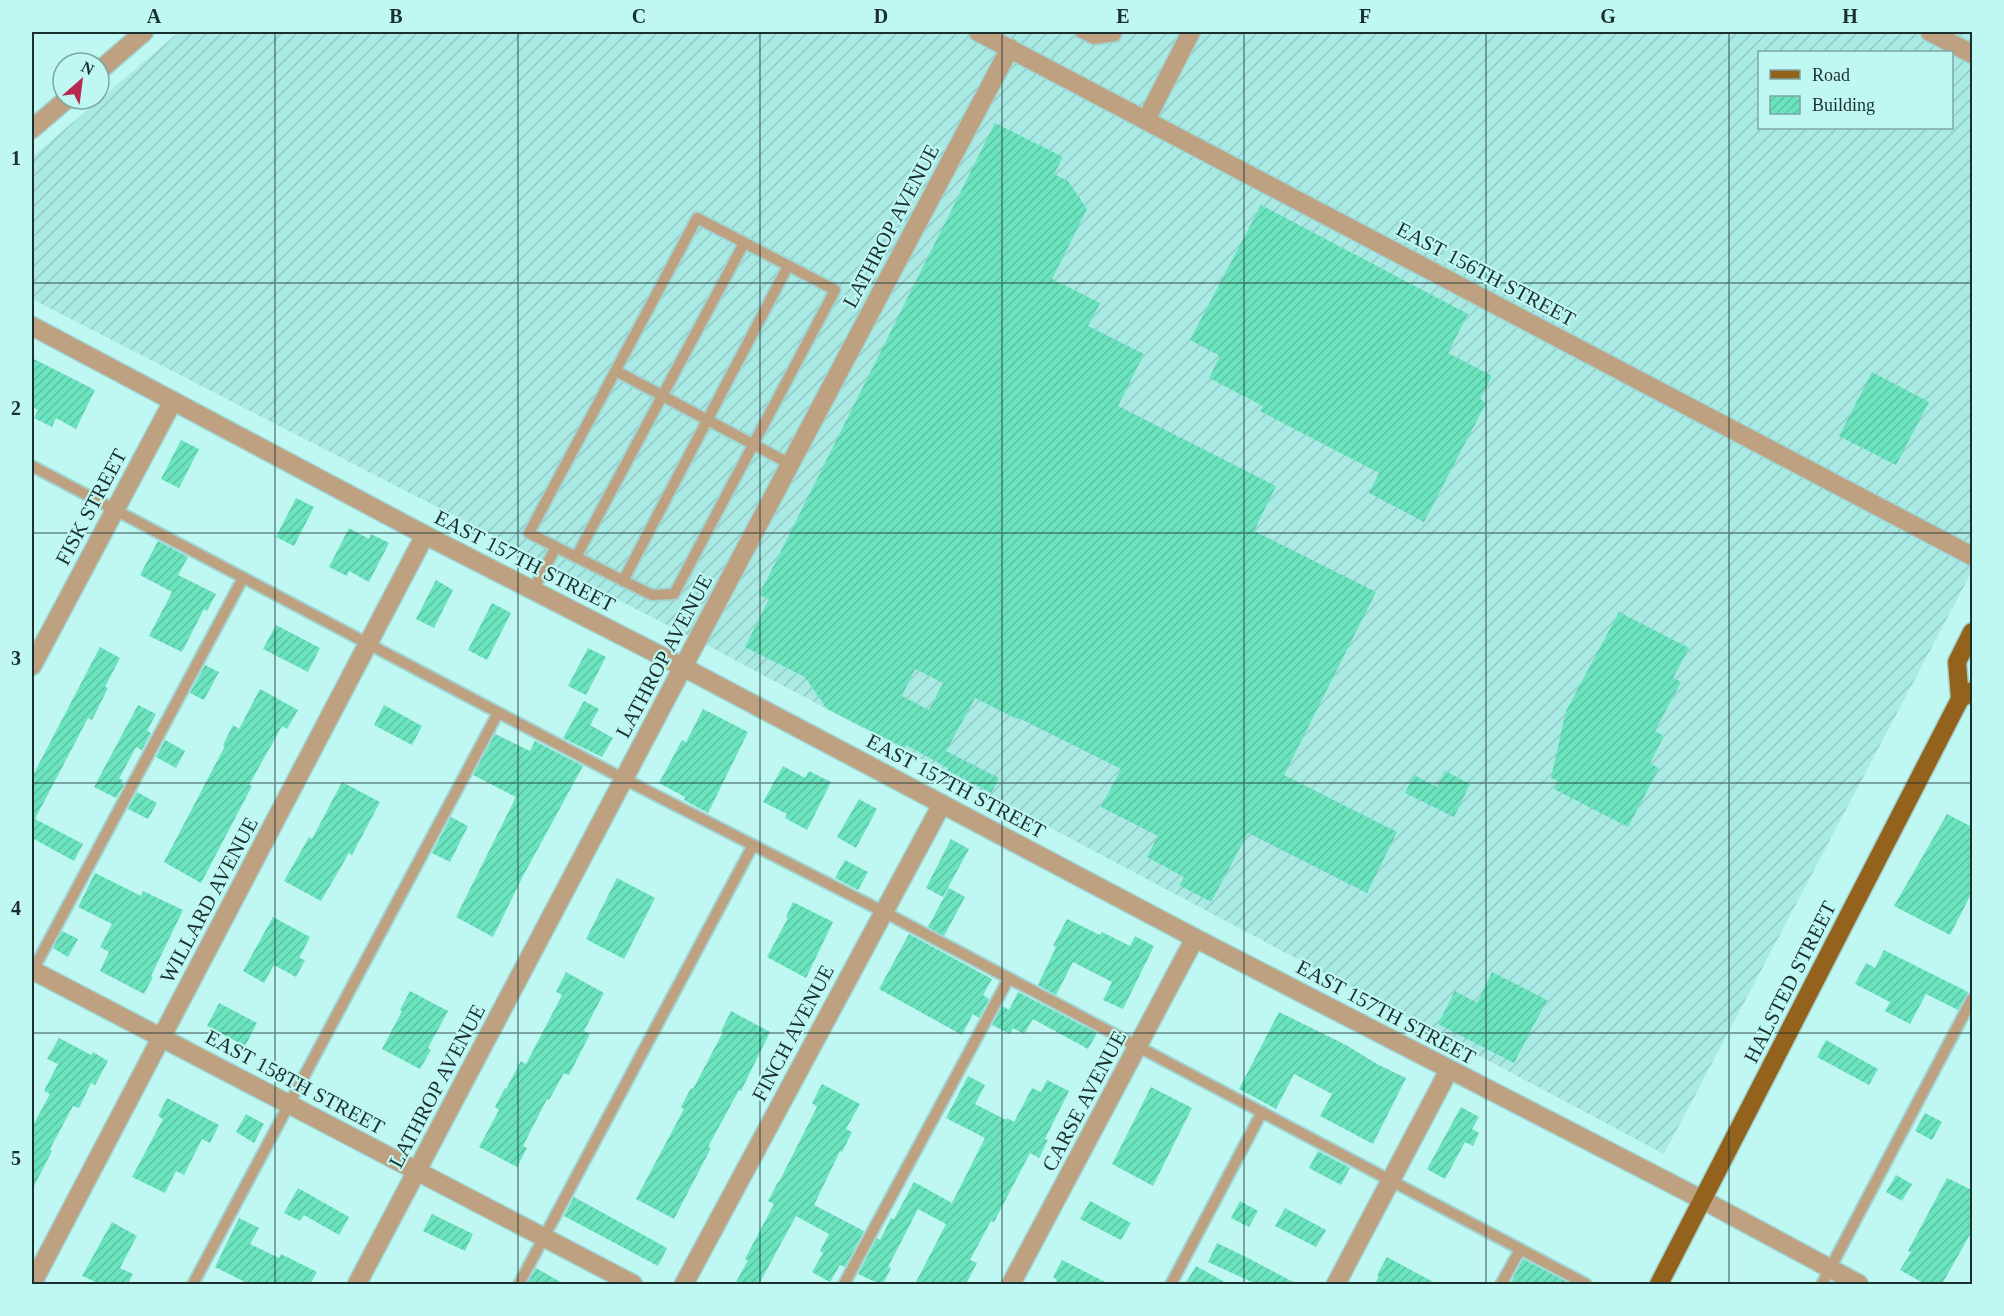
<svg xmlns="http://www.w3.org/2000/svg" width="2004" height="1316" viewBox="0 0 2004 1316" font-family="Georgia,serif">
  <defs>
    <pattern id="industrial-furrows" width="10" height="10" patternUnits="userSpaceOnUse" patternTransform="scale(1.5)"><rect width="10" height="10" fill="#a9eae5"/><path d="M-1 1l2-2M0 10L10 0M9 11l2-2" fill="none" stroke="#91c9c5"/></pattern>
    <pattern id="building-hatch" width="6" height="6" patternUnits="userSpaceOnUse" patternTransform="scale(1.5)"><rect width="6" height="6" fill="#6ae3be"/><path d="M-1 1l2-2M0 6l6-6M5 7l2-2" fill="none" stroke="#5bc3a4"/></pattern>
  </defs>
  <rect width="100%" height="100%" fill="#bff7f3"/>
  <path fill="url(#industrial-furrows)" fill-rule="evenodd" d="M179,32H1972V571L1664,1154L716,650L32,299V157ZM1760,52H1952V128H1760Z"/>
  <g fill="url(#building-hatch)" fill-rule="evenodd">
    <path d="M995,123L1063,157L1054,174L1068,181L1087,209L1052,279L1100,303L1088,326L1144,354L1118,406L1276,486L1254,531L1376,592L1284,775L1397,832L1367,893L1248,833L1211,902L1179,885L1184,877L1147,857L1158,836L1101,807L1121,769L1019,718L1017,719L975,698L946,751L999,778L991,793L947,770L948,768L906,745L905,748L827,709L805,677L745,647L769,599L759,595ZM915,669L943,683L929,710L902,696Z"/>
    <path d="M1261,205L1468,314L1448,353L1492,376L1480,399L1486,403L1424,522L1369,493L1379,473L1260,411L1263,406L1209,378L1220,356L1190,340Z"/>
    <path d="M32,358L95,390L76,429L56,418L52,427L34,418L38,410L32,407Z"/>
    <path d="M1872,372L1929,402L1896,465L1839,436Z"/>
    <path d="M181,440L199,449L179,488L161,479Z"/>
    <path d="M296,498L314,507L294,546L276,537Z"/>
    <path d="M349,528L369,539L371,534L389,543L369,582L349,571L347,576L329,567Z"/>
    <path d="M158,541L188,557L178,575L216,594L207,611L204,609L182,652L149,636L172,592L140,575Z"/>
    <path d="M436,580L453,590L434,628L416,619Z"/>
    <path d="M492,603L511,613L487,660L468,650Z"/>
    <path d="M1619,612L1689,648L1673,678L1681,682L1655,731L1664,736L1650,763L1659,768L1628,827L1554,789L1558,781L1551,778L1566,711Z"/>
    <path d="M276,625L320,648L308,672L263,649Z"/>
    <path d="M100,647L120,658L105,687L108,688L92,720L88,718L35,819L83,844L74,861L32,838V777Z"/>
    <path d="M588,648L606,657L586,695L568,686Z"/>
    <path d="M205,665L219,672L204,700L190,693Z"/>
    <path d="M260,689L298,710L287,729L282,726L249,785L252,786L201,883L164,862L225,746L223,745L233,725L239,729Z"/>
    <path d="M584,701L599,709L590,725L613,738L602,757L563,738Z"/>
    <path d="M138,705L156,714L147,731L151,733L142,750L136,747L119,779L123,780L121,783L124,785L116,798L94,787Z"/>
    <path d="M384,705L422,726L412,745L374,725Z"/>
    <path d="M703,709L748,732L708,813L684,800L685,797L659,783L682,740L686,742Z"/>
    <path d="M495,734L530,751L535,741L583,766L523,876L493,937L456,917L516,797L473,775Z"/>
    <path d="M165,740L185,751L176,768L156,757Z"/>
    <path d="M783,766L805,778L809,771L831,782L807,830L785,818L787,814L763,802Z"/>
    <path d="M1445,771L1470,784L1454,817L1405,793L1414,775L1437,787Z"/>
    <path d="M342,782L380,802L352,855L349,853L321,901L284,881L309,837L312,839Z"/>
    <path d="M137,792L157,803L148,819L128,809Z"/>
    <path d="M859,799L877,809L856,848L837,837Z"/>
    <path d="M1947,814L1972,827V892L1950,935L1894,906Z"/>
    <path d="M451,817L468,826L450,862L432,853Z"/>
    <path d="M951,839L969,849L943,897L926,888Z"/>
    <path d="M845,860L868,872L858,890L835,878Z"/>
    <path d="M95,873L141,896L143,891L183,910L151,976L153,977L144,994L100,971L109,952L100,947L112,924L78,907Z"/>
    <path d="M617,878L655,898L624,959L586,939Z"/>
    <path d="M949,888L965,897L944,936L928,927Z"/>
    <path d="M793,902L833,922L806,978L767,957L788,918L786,917Z"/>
    <path d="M273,917L310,937L299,958L305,960L296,977L274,965L264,983L243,971Z"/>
    <path d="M1067,919L1100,935L1102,932L1130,946L1135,936L1154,946L1123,1009L1103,1000L1112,982L1073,962L1056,995L1038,985L1056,947L1053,946Z"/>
    <path d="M62,931L78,939L68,957L53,948Z"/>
    <path d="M909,934L992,979L983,995L989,999L979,1018L973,1014L962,1035L879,989Z"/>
    <path d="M1884,950L1968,992L1958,1010L1926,994L1910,1024L1885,1011L1890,1002L1855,984L1866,963L1875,968Z"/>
    <path d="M566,972L604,993L584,1031L590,1034L569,1075L564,1073L549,1100L547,1099L523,1146L527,1148L517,1167L479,1147L499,1110L495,1107L505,1088L506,1089L521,1061L526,1064L562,995L556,992Z"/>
    <path d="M1492,972L1547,1000L1514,1063L1438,1024L1455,991L1477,1003Z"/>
    <path d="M410,991L448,1011L428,1048L431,1050L420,1069L382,1049L402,1011L400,1010Z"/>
    <path d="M1018,992L1097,1033L1088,1049L1033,1019L1024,1034L1013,1028L1010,1034L992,1025L1002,1006L1009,1010Z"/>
    <path d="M219,1003L257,1023L245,1046L207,1026Z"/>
    <path d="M731,1011L770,1032L741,1091L739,1090L708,1147L711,1148L674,1219L636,1199L684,1109L681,1107L691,1088L693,1089L723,1032L721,1031Z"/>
    <path d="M1279,1012L1346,1045L1377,1064L1406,1078L1373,1144L1320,1116L1332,1094L1294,1074L1276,1109L1239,1089Z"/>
    <path d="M59,1038L91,1055L93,1052L108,1061L95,1085L91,1083L79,1108L73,1106L50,1149L52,1151L32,1190V1127L50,1094L44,1091L58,1064L47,1059Z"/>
    <path d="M1826,1040L1878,1069L1869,1085L1817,1057Z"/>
    <path d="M968,1076L985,1085L975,1104L1006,1120L1007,1118L1014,1122L1032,1088L1041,1092L1047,1080L1069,1091L1045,1139L1048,1140L1039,1158L1030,1153L994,1222L991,1221L970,1260L977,1263L966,1284H915L946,1224L918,1209L888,1267L891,1268L883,1284H880L858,1274L877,1238L880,1240L891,1218L894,1219L914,1182L952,1203L985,1138L946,1118Z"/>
    <path d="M822,1084L860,1104L846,1129L852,1132L842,1152L840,1151L814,1205L864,1231L845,1267L840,1265L830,1282L812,1272L823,1253L820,1251L829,1234L796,1216L759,1284H735L748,1260L745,1259L774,1204L768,1201L778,1182H779L817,1107L812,1103Z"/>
    <path d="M1151,1087L1192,1108L1153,1186L1112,1164Z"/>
    <path d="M167,1098L219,1125L210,1143L202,1139L184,1175L176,1171L165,1193L132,1177L163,1119L158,1116Z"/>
    <path d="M1461,1107L1479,1117L1472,1129L1479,1133L1473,1146L1465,1142L1445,1179L1427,1169Z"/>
    <path d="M1925,1113L1942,1122L1932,1140L1915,1131Z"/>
    <path d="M246,1114L264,1124L254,1143L236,1132Z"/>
    <path d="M1318,1151L1350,1168L1341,1185L1309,1168Z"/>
    <path d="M1896,1175L1912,1184L1902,1201L1886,1192Z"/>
    <path d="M1947,1178L1972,1190V1231L1942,1284H1925L1900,1270L1911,1252L1908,1251Z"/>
    <path d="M298,1188L349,1217L339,1235L304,1215L300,1221L284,1213Z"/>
    <path d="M574,1197L667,1248L658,1266L564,1216Z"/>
    <path d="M1090,1201L1131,1223L1121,1240L1080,1219Z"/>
    <path d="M1240,1201L1258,1211L1249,1227L1231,1218Z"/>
    <path d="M1285,1208L1326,1230L1316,1247L1275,1226Z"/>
    <path d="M432,1214L473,1234L465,1251L423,1231Z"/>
    <path d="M239,1218L259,1228L250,1244L279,1258L281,1254L317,1272L310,1284H249L215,1267Z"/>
    <path d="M112,1222L137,1236L120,1268L133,1274L128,1284H100L82,1276Z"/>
    <path d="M1217,1243L1250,1259L1297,1284H1256L1208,1262Z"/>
    <path d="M1387,1257L1437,1284H1375L1379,1276L1377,1275Z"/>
    <path d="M1523,1259L1571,1284H1510Z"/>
    <path d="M1062,1260L1109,1284H1054L1057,1280L1053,1277Z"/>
    <path d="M1196,1266L1228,1284H1185Z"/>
    <path d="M536,1268L564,1284H527Z"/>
  </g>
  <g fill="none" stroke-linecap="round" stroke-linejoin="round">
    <g stroke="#a1d3d0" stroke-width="14">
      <g id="lane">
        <path d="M1080,32L1094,39L1115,36L1117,32"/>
        <path d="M616,371L790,464"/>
        <path d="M32,466L624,779L884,912L1586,1284"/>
        <path d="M576,557L744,243"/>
        <path d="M623,581L788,266"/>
        <path d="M533,590L556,547L529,533L697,218L835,290L674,594L652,595L556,547"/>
        <path d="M32,972L243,578"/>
        <path d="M193,1284L498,713"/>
        <path d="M519,1284L753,845"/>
        <path d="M844,1284L1009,978"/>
        <path d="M1171,1284L1262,1112"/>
        <path d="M1501,1284L1520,1250"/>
        <path d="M1822,1284L1972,999"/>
      </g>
    </g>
    <g stroke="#a1d3d0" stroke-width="21">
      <g id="street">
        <path d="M978,32L1972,556"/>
        <path d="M1930,32L1972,54"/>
        <path d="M99,71L144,32"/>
        <path d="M1146,120L1191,32"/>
        <path d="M32,129L67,99"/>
        <path d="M32,326L425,535L683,667L1195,938L1703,1200L1859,1284"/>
        <path d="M32,666L173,401"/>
        <path d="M32,970L633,1284"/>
        <path d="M32,1284L425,535"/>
        <path d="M357,1284L1010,48"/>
        <path d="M684,1284L942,804"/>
        <path d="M1011,1284L1195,938"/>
        <path d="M1336,1284L1449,1070"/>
      </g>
    </g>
    <g stroke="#a1d3d0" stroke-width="21">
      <g id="primary">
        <path d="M1960,699L1957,662L1972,632"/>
        <path d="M1659,1284L1960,699L1972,691"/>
      </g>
    </g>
    <use href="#lane" stroke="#bda181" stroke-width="10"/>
    <use href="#street" stroke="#bda181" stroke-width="18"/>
    <use href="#primary" stroke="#93621c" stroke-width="18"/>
  </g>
  <path fill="none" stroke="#1a302f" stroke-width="1.5" stroke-opacity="0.55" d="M275,32V1284M518,32V1284M760,32V1284M1002,32V1284M1244,32V1284M1486,32V1284M1729,32V1284M32,283H1972M32,533H1972M32,783H1972M32,1033H1972"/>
  <g text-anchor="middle" stroke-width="4.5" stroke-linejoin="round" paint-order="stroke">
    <g font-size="21" fill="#1a302f" stroke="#bff7f3">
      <text transform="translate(891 226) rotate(-62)" y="7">LATHROP AVENUE</text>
      <text transform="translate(1486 274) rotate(28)" y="7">EAST 156TH STREET</text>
      <text transform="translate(91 507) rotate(-62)" y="7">FISK STREET</text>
      <text transform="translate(525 561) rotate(27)" y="7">EAST 157TH STREET</text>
      <text transform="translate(664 656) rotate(-62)" y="7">LATHROP AVENUE</text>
      <text transform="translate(956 786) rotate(28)" y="7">EAST 157TH STREET</text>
      <text transform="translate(209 900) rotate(-62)" y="7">WILLARD AVENUE</text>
      <text transform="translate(1790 982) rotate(-63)" y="7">HALSTED STREET</text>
      <text transform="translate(1386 1012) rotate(28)" y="7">EAST 157TH STREET</text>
      <text transform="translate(793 1033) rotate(-62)" y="7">FINCH AVENUE</text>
      <text transform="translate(295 1082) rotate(28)" y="7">EAST 158TH STREET</text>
      <text transform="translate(437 1086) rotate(-62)" y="7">LATHROP AVENUE</text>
      <text transform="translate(1084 1101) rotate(-62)" y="7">CARSE AVENUE</text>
    </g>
  </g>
  <rect width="2004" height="1316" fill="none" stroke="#bff7f3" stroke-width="66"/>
  <rect x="1758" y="51" width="195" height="78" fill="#bff7f3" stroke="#7da7a5" stroke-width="1.5"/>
  <rect x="1770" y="70" width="30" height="9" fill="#93621c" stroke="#7da7a5" stroke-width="1.5"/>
  <text x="1812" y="81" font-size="18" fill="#1a302f">Road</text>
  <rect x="1770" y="96" width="30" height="18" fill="url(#building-hatch)" stroke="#7da7a5" stroke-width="1.5"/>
  <text x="1812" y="111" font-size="18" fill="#1a302f">Building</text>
  <g transform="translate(81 81) rotate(28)"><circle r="28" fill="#bff7f3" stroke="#7da7a5" stroke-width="1.5"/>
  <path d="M0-4.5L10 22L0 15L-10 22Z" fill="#b82850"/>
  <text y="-9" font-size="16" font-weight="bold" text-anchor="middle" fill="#1a302f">N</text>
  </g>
  <rect x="33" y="33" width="1938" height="1250" fill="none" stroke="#1a302f" stroke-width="2"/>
  <g font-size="20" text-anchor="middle" font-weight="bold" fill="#1a302f">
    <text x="154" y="23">A</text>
    <text x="396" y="23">B</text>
    <text x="639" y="23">C</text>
    <text x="881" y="23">D</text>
    <text x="1123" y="23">E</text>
    <text x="1365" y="23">F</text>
    <text x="1608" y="23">G</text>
    <text x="1850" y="23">H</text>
    <text x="16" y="165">1</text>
    <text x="16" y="415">2</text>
    <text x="16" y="665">3</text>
    <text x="16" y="915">4</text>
    <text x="16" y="1165">5</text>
  </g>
</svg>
